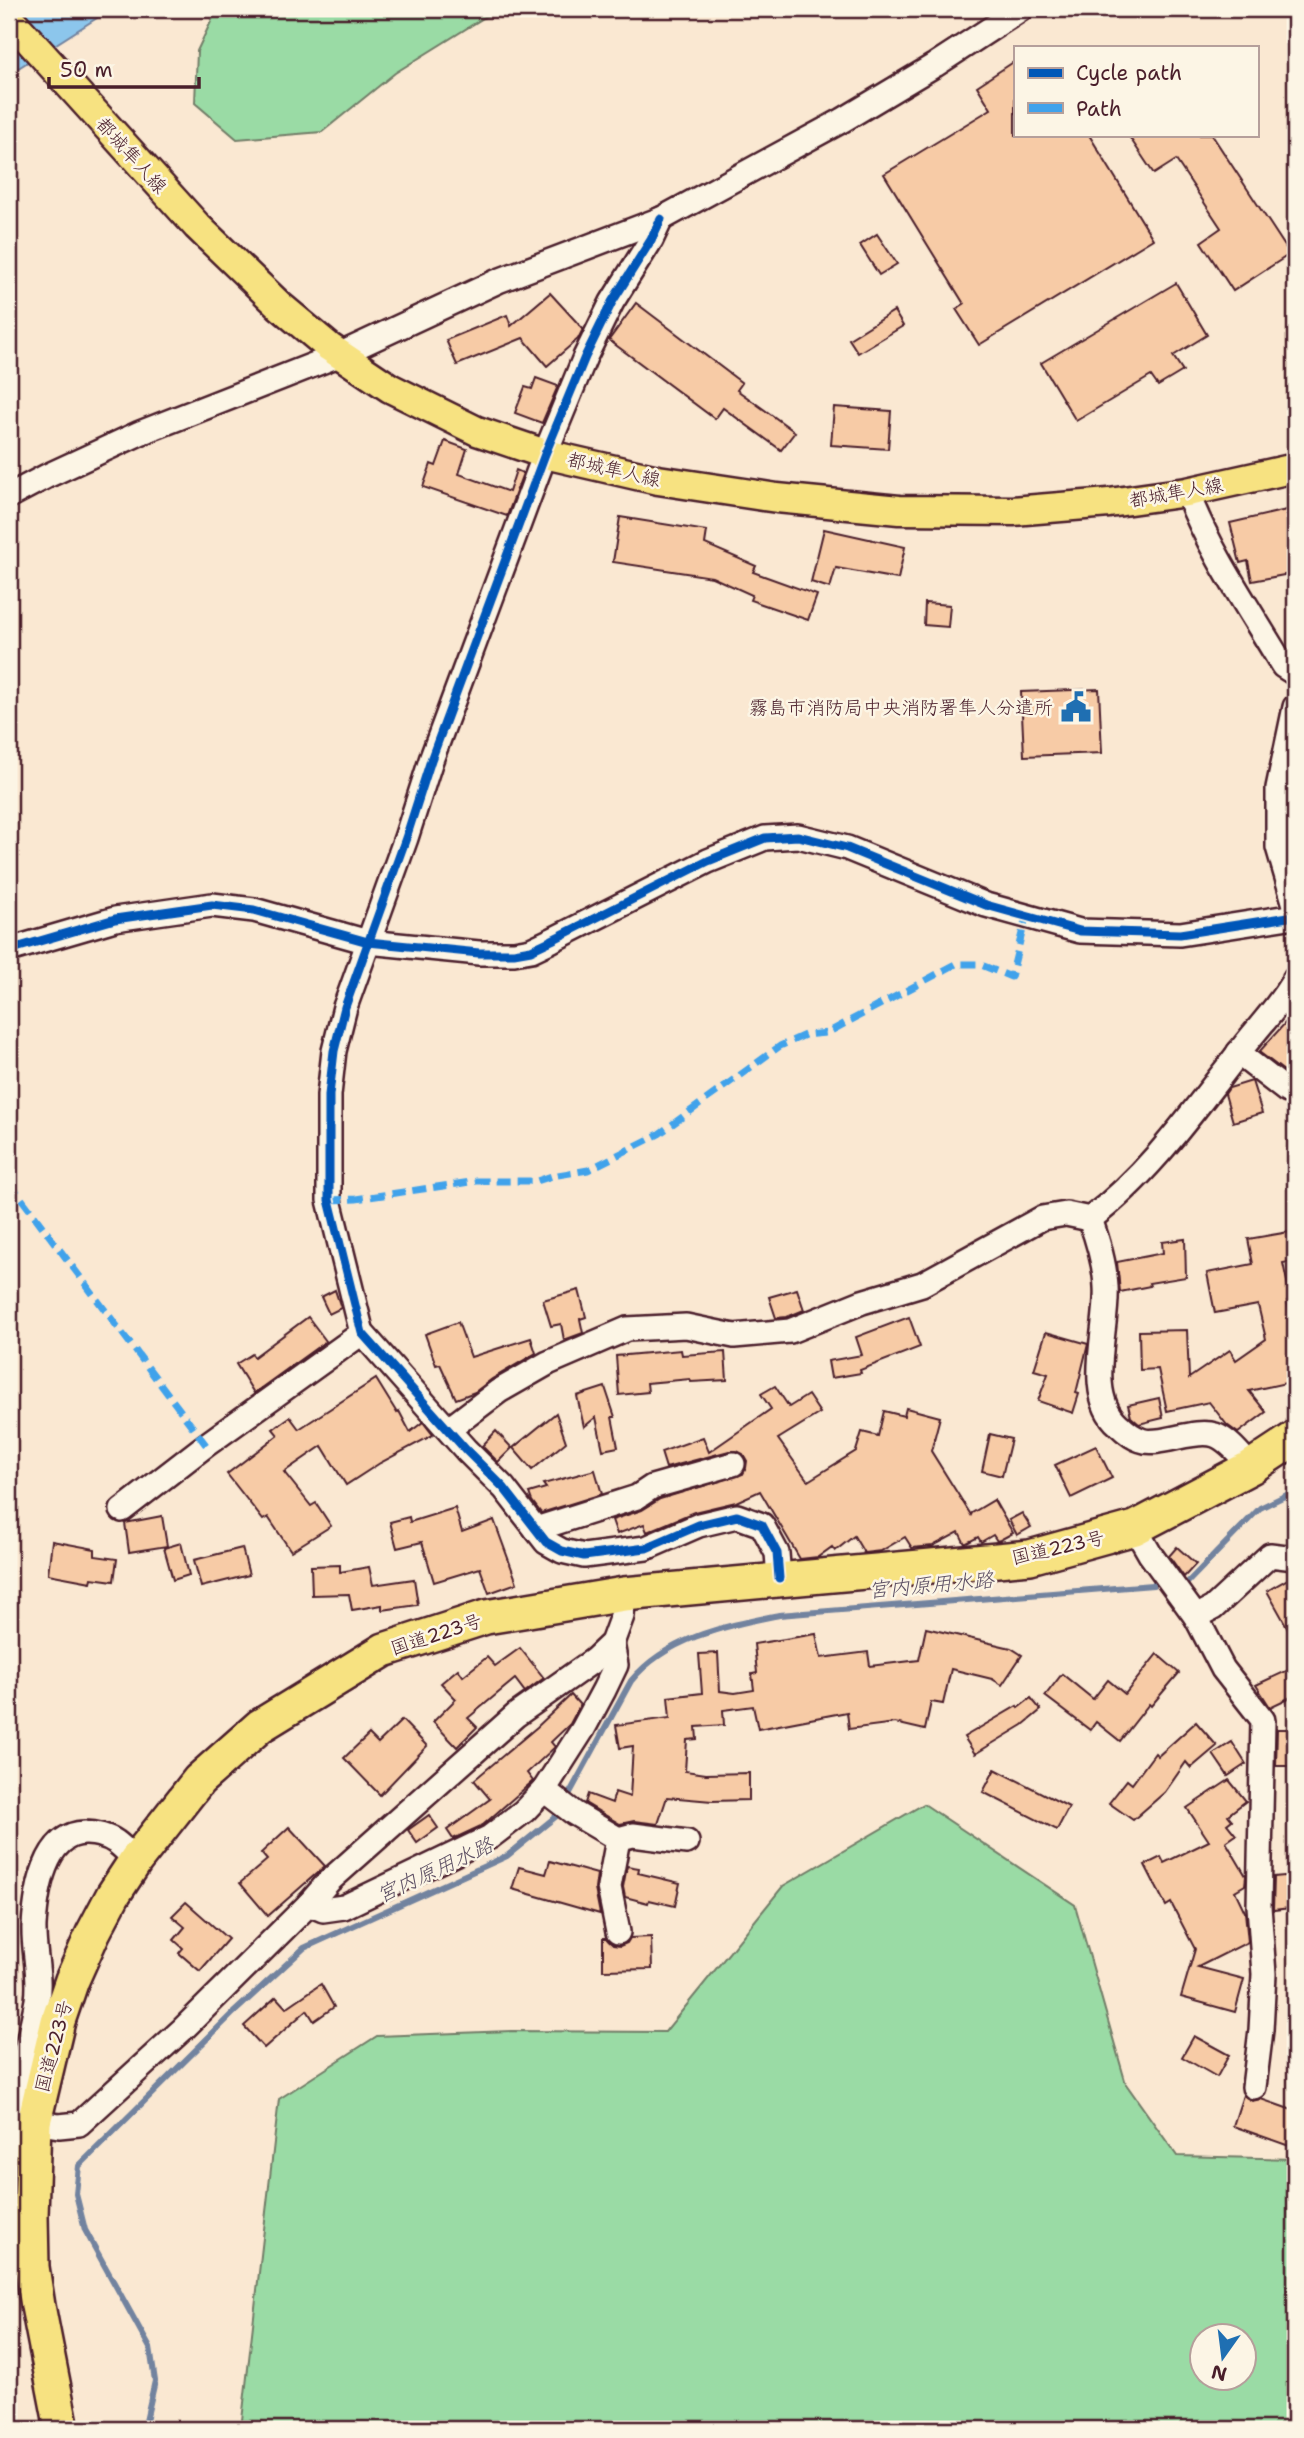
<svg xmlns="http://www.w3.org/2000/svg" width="1304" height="2438" viewBox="0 0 1304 2438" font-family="'Shantell Sans','Klee One',sans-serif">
  <rect width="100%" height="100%" fill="#fae8d2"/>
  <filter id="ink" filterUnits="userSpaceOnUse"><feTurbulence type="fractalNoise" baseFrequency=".0143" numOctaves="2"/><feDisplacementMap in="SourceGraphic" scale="14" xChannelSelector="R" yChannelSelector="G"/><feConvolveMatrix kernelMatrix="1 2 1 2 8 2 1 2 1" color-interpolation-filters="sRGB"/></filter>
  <g filter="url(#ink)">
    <g fill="#9adba5" stroke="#727d68" stroke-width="2" fill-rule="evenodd">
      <path d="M217,9H508L485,17L395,73L322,132L237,139L195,103L197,51Z"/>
      <path d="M924,1804L1075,1905L1126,2084L1177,2156L1295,2159V2429H241L279,2099L377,2036L511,2031L665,2032L783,1886ZM1202,2336H1244V2378H1202Z"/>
    </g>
    <path fill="#8cc6ec" stroke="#72839f" stroke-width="2" d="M9,9H111L9,74Z"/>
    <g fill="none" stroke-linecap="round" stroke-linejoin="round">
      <g stroke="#72839f" stroke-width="6">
        <path d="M1186,1584L1260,1508L1295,1491"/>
        <path d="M566,1800L631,1681C667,1637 726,1626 779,1615L1153,1585"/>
        <path d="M144,2429L155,2381L150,2348L85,2230L76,2194L79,2166L231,2015L304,1948L507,1856L559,1814L561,1809"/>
      </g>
    </g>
    <g fill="#f7cba6" stroke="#4a1f2b" stroke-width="2">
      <path d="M1015,61V135H1089L1153,239L979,345L956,309L964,304L884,174L991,109L977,86Z"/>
      <path d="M1128,135H1212L1290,254L1233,291L1201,242L1221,228L1176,160L1154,174Z"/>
      <path d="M877,234L897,264L879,275L860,245Z"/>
      <path d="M1176,283L1207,335L1173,356L1183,371L1158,386L1151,376L1076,421L1041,363Z"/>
      <path d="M550,293L583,329L578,339L547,366L523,338L457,365L446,340L507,315L511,326Z"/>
      <path d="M636,303L742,383L737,390L795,432L781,450L723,408L715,419L609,340Z"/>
      <path d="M894,311L903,326L858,353L849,339Z"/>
      <path d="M536,378L558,386L542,423L515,413L525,387L532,389Z"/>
      <path d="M834,407L891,411L888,449L831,445Z"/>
      <path d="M445,441L467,449L459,474L509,492L516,470L523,473L507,516L423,487L431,464L436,466Z"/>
      <path d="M1295,508V573L1252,581L1248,561L1240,563L1230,523Z"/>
      <path d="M620,517L707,531L705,544L756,566L753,572L817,595L808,620L750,600L752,595L712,577L613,562Z"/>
      <path d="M824,529L905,547L898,579L836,568L830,588L811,582Z"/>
      <path d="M925,603L950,605L948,627L924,625Z"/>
      <path d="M1099,689L1102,753L1024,756L1021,692Z"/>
      <path d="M1295,1012V1058L1284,1071L1259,1052Z"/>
      <path d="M1252,1081L1262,1113L1233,1122L1225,1094L1229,1088Z"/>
      <path d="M1295,1231V1261L1283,1263L1291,1300L1287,1301L1295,1338V1381L1249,1391L1266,1412L1238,1433L1227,1425L1209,1402L1167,1411L1158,1369L1140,1370L1139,1331L1187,1330L1189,1378L1230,1350L1236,1360L1266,1339L1258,1305L1215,1313L1207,1273L1253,1264L1248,1239Z"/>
      <path d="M1185,1239L1186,1277L1149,1283L1150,1286L1120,1292L1117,1262L1163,1253L1162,1242Z"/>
      <path d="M797,1289L804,1310L787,1317L776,1318L769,1297Z"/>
      <path d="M335,1290L341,1308L329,1314L321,1297Z"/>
      <path d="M579,1290L586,1317L580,1319L583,1333L564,1340L561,1324L551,1326L543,1300Z"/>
      <path d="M308,1317L326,1341L254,1393L236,1364L252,1354L254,1357Z"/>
      <path d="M909,1317L920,1347L860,1370L861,1373L831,1378L828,1361L862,1355L856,1337Z"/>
      <path d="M458,1322L471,1357L531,1338L536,1353L492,1379L475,1392L456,1399L440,1364L436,1365L425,1334Z"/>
      <path d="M1046,1332L1088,1344L1076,1393L1079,1394L1073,1413L1038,1401L1048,1374L1034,1370Z"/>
      <path d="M681,1350L682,1355L725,1352L727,1380L691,1382L690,1379L647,1383L648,1392L619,1395L616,1356Z"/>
      <path d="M376,1379L397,1413L399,1411L410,1432L423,1422L433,1435L380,1463L346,1485L322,1446L284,1472L311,1506L316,1503L331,1526L291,1551L268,1517L263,1520L227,1474L278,1435L273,1429L290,1417L299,1429Z"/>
      <path d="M775,1386L789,1407L808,1395L820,1413L778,1439L808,1481L856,1451L862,1432L878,1436L884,1411L904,1416L906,1408L940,1417L931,1451L971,1515L972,1513L994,1500L1013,1533L1000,1540L997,1541L993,1535L981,1542L978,1537L965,1544L959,1532L933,1546L912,1548L905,1537L881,1551L864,1553L854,1536L835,1551L832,1547L818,1557L800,1559L760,1491L736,1502L694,1512L647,1532L644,1524L617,1534L612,1520L642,1510L660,1499L743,1474L746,1468L747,1461L743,1454L737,1451H729L666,1468L661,1452L703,1437L709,1452L771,1409L761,1394Z"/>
      <path d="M605,1387L615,1417H612L618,1447L603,1450L596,1417L584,1427L577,1396Z"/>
      <path d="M1159,1398L1163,1418L1139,1424L1131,1417L1128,1405Z"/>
      <path d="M556,1413L566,1442L532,1470L513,1448Z"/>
      <path d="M496,1431L512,1448L498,1462L482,1446Z"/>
      <path d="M990,1434L1011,1439L1002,1476L982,1471Z"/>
      <path d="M1096,1446L1112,1478L1071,1498L1055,1465Z"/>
      <path d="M595,1470L602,1494L541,1513L532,1501L529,1493L546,1488L543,1484Z"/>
      <path d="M455,1508L462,1532L494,1520L517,1583L489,1593L480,1568L434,1582L422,1542L397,1548L390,1522L409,1517L410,1522Z"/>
      <path d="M1022,1513L1031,1527L1017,1535L1009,1520Z"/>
      <path d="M162,1516L167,1546L129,1552L125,1523Z"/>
      <path d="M52,1541L95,1549V1556L117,1559L114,1581L92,1578L91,1582L48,1574Z"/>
      <path d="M181,1543L189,1575L173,1580L164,1548Z"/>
      <path d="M1177,1547L1196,1564L1184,1577L1169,1556Z"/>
      <path d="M242,1548L249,1575L201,1587L194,1560Z"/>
      <path d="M340,1565V1572L369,1567L373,1585L414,1579L418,1605L382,1610V1605L352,1610L349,1594L312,1595L311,1566Z"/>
      <path d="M1295,1575V1641L1267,1591Z"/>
      <path d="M926,1628L1011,1648L1022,1655L1002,1685L992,1679L951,1669L943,1704L931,1702L925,1730L895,1723L849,1729L847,1712L758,1729L753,1706L723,1710L724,1725L696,1727L697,1739L687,1740L685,1771L706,1774L749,1773V1800L712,1801L667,1797L658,1824L634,1821L620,1824L585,1803L588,1794L612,1803L615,1792L630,1797L633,1746L620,1748L616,1725L670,1718L668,1697L702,1693L699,1654L718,1653L720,1691L735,1693L754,1690L752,1674L757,1673L754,1644L816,1634L821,1658L868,1652L870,1666L919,1660Z"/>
      <path d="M520,1648L544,1678L525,1692L515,1679L468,1718L477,1727L457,1747L433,1722L456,1699L441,1683L458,1669L463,1676L487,1657L495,1666Z"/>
      <path d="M1157,1654L1179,1673L1151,1706L1149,1704L1120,1741L1096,1722L1090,1730L1045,1696L1062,1674L1093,1699L1108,1680L1125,1694Z"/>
      <path d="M1295,1667V1695L1270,1707L1256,1685Z"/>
      <path d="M571,1695L580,1705L570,1724L551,1742L555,1747L527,1773L533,1781L483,1825L453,1839L447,1830L490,1799L474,1780L537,1727Z"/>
      <path d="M1031,1698L1041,1710L1023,1725L975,1754L964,1737L1017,1706L1018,1708Z"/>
      <path d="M402,1720L427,1746L380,1795L344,1758L369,1734L378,1743Z"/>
      <path d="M1196,1722L1217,1746L1191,1768L1186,1762L1165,1792L1133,1820L1109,1803L1127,1780L1132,1784L1155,1753L1158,1756Z"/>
      <path d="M1277,1729H1295V1766H1276Z"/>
      <path d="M1232,1742L1246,1764L1228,1776L1213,1754Z"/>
      <path d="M995,1769L1069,1807L1057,1830L983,1792Z"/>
      <path d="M1229,1780L1246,1801L1228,1815L1232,1820L1227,1824L1236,1835L1226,1842L1246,1876L1245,1885L1235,1891L1245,1912L1248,1942L1198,1967L1244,1979L1235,2012L1181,1997L1195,1949L1171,1903L1166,1906L1145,1865L1161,1857L1164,1863L1209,1841L1187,1808Z"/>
      <path d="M429,1815L438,1828L417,1843L408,1830Z"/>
      <path d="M289,1827L325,1866L268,1916L240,1883L267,1860L261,1853Z"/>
      <path d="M550,1861L597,1874L595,1889L600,1914L512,1889L519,1867L546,1874Z"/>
      <path d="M627,1866L639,1868L638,1873L680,1883L675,1906L649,1900L648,1903L625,1897L623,1887Z"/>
      <path d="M1295,1875V1894L1289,1895L1290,1908L1273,1910L1274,1877Z"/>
      <path d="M186,1902L228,1939L200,1971L179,1953L183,1948L174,1940L185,1927L172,1916Z"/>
      <path d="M651,1937L652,1969L603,1970V1938H606L613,1945L620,1946L627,1943L630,1938Z"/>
      <path d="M321,1984L334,2007L314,2021L307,2010L264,2048L244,2026L276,1997L286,2008Z"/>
      <path d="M1194,2036L1229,2055L1217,2077L1182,2057Z"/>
      <path d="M1243,2095L1252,2101L1261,2099L1295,2111V2148L1233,2126Z"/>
    </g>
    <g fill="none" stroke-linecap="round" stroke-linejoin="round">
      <g stroke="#4a1f2b" stroke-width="28">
        <g id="minor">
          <path d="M661,219L651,240L612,302L585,357L545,454L431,760L406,838L345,1007L334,1051L329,1095V1200L362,1333L466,1450L504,1488L546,1542L562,1551L584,1556L646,1548L699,1525L737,1516L762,1525L777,1553L779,1578"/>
          <path d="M1187,492C1210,553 1250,610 1283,666L1294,673"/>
          <path d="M9,496L47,476L140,433L341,354L498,281L661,219L843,120L935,65L1021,9"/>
          <path d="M1295,707L1278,788V847L1295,905"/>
          <path d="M9,950L115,919L212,905L254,910L368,942L479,953H514L531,950L552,940L708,861L765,838L798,836L847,848L986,905L1080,931L1180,934L1295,916"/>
          <path d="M1238,1053L1287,1091L1295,1087"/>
          <path d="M1090,1219C1098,1241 1105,1263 1106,1287C1109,1327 1083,1395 1119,1425C1125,1431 1132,1437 1141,1440C1159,1447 1194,1428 1215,1435C1229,1440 1241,1456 1251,1467"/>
          <path d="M449,1429L499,1391L548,1363L627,1329L686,1326L734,1336L790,1331L862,1302L922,1284L1042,1218L1066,1214L1090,1219C1148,1175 1192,1113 1237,1055C1256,1029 1280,1006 1295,978"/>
          <path d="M122,1510L206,1445L362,1333"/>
          <path d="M1135,1528L1150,1554L1196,1617L1223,1669L1263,1720L1259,1906L1264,1974L1261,2030L1254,2087"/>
          <path d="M536,1529L637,1497L652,1487L733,1464"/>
          <path d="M1196,1617L1213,1608L1270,1555L1295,1558"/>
          <path d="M544,1790L574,1813L618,1839L609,1887L618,1932"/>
          <path d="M618,1839L633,1835L687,1842"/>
          <path d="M309,1904L323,1910L344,1907L490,1837L524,1811L544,1790L583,1729L604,1690L616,1665L612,1643"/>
          <path d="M34,2122L59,2126L79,2124L183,2029L309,1904L329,1881L516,1715L594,1660L612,1643L622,1616L624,1594"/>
          <path d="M9,2146C12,2096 28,2049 37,2000C41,1975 33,1951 34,1926C36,1894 44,1832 86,1833C95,1833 108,1836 116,1842C123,1847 129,1854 136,1860"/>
        </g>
      </g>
      <g stroke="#4a1f2b" stroke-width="33">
        <path id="major" d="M9,18L197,226L280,306L329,347L390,388L477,431L545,454L658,480L777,498L899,510L1013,511L1109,503L1187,492L1295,468"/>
      </g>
      <g stroke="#4a1f2b" stroke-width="38">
        <path id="highway" d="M62,2429L38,2306L32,2267L31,2216L34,2122L58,2021L72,1980L93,1933L113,1895L136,1860L199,1780L260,1726L384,1650L486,1617L624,1594L1030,1557L1135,1528L1251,1467L1295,1438"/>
      </g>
      <use href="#minor" stroke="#fcf5e5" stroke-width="23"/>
      <use href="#major" stroke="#f7e281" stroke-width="28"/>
      <use href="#highway" stroke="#f7e281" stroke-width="33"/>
      <g stroke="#40a2eb" stroke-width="7" stroke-dasharray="14 7" stroke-linecap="butt">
        <path d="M9,1182L206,1445"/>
        <path d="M329,1200L356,1199L477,1181H537L552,1176L588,1170L659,1134L780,1046L805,1035L827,1033L956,964H979L1011,977L1026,917"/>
      </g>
      <g stroke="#fcf5e5" stroke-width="13">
        <g id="cycleway">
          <path d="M661,219L651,240L612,302L585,357L545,454L431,760L406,838L345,1007L334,1051L329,1095V1200L362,1333L466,1450L504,1488L546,1542L562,1551L584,1556L646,1548L699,1525L737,1516L762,1525L777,1553L779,1578"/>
          <path d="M9,950L115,919L212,905L254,910L368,942L479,953H514L531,950L552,940L708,861L765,838L798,836L847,848L986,905L1080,931L1180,934L1295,916"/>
        </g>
      </g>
      <use href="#cycleway" stroke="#0057b8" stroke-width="9"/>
    </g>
  </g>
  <defs>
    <g id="civic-bare" transform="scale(2.415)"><path d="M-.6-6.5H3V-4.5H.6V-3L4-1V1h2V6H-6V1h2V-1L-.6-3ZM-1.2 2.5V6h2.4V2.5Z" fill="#1f6fb2" stroke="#fcf5e5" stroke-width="2.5" paint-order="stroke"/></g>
  </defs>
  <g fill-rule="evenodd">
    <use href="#civic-bare" x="1076" y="707"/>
  </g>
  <g text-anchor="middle" stroke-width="5" stroke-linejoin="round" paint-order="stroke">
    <g font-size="19" fill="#4a1f2b" stroke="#fcf5e5">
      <text transform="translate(132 155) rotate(48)" y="7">都城隼人線</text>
      <text transform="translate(614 469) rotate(13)" y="7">都城隼人線</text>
      <text transform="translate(1176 492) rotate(-10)" y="7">都城隼人線</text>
      <text transform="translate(1058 1547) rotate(-13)" y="7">国道223号</text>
      <text transform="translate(436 1634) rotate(-18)" y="7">国道223号</text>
      <text transform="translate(53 2046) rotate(-75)" y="7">国道223号</text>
    </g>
    <g font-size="19" fill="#4a1f2b" stroke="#fcf5e5" text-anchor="end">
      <text x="1053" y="714">霧島市消防局中央消防署隼人分遣所</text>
    </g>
    <g font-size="21" font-style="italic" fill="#5e5165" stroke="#fcf5e5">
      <text transform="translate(931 1585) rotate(-5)" y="7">宮内原用水路</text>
      <text transform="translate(435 1870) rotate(-25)" y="7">宮内原用水路</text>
    </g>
  </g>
  <rect width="1304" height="2438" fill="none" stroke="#fcf5e5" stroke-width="35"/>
  <rect x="18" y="18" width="1269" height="2403" fill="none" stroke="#4a1f2b" stroke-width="2.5" filter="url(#ink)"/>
  <rect x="1014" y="46" width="245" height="91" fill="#fcf5e5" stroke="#b59f9b" stroke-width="2"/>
  <rect x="1028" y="68" width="35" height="10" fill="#0057b8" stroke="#b59f9b" stroke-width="2"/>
  <text x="1076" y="80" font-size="21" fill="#4a1f2b">Cycle path</text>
  <rect x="1028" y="103" width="35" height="10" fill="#40a2eb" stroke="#b59f9b" stroke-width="2"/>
  <text x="1076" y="116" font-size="21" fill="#4a1f2b">Path</text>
  <g transform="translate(1223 2357) rotate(194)"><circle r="33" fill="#fcf5e5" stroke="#b59f9b" stroke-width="2"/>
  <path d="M0-5L12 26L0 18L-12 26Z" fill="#1f6fb2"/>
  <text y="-10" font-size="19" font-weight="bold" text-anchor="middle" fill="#4a1f2b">N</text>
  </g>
  <path d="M49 77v10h150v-10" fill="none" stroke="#4a1f2b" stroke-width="3.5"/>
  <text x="60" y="77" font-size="21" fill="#4a1f2b" stroke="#fcf5e5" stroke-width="5" paint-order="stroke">50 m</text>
</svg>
